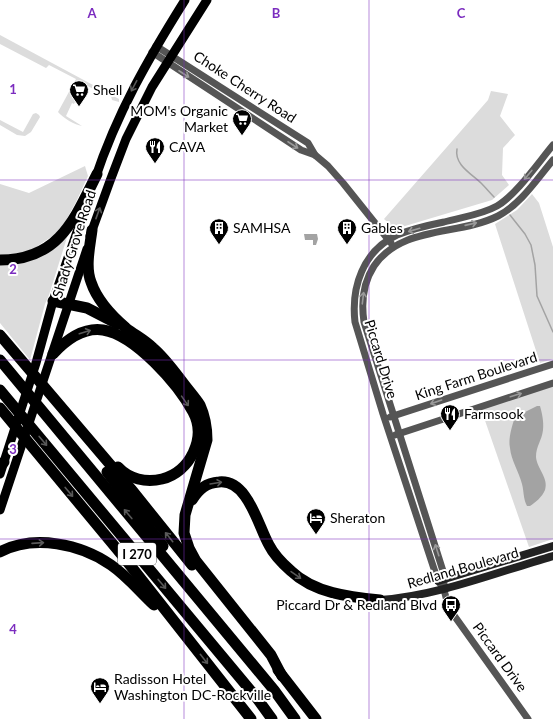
<svg xmlns="http://www.w3.org/2000/svg" width="553" height="719" viewBox="0 0 553 719" font-family="Lato,sans-serif">
  <rect width="100%" height="100%" fill="#fff"/>
  <g fill="#dcdcdc">
    <path d="M0,35L119,99V102L112,100L111,96L107,94L105,95L80,82L72,96L77,98L74,104L72,103L66,116L82,126C75,125 63,118 58,112L76,79L49,65L46,68L0,44Z"/>
    <path d="M491,91L508,94L500,116L515,135L503,148L502,175L509,185L492,200L395,229L384,219L488,100Z"/>
    <path d="M33,114L36,113L39,115L40,117L31,132L25,136L17,135L0,125V120L23,132Z"/>
    <path d="M85,166L88,176L76,202L64,224L54,235L33,249L21,253L0,255V184L29,193Z"/>
    <path d="M532,194L539,203L553,247V359L540,363L495,224L517,210Z"/>
    <path d="M69,231L49,295L45,304L30,360L0,323V264H5Z"/>
    <path d="M553,386V539L529,547L481,409Z"/>
  </g>
  <g fill="#a3a3a3">
    <path d="M304,234H317L318,239L316,245H313V240H305Z"/>
    <path d="M537,406H540C542,413 544,422 543,430C542,440 536,446 536,457C537,469 549,478 545,490C542,497 536,502 530,506H527C523,499 524,491 522,484C519,472 511,460 510,448C508,438 512,426 515,417Z"/>
  </g>
  <g fill="none" stroke-linecap="round" stroke-linejoin="round">
    <g stroke="#a3a3a3" stroke-width="1.5">
      <path d="M457,149C454,165 472,174 481,183C486,188 490,193 494,197"/>
      <path d="M510,215L525,234L531,245L535,265L537,296L553,332"/>
    </g>
    <g stroke="#555" stroke-width="7">
      <path d="M156,46L308,143L315,155"/>
      <path d="M152,52L301,150L315,155L328,166L343,183L391,243"/>
      <path d="M390,417L553,364"/>
      <path d="M395,435L553,383"/>
      <path d="M441,585L438,581L383,414L355,322C351,287 363,251 397,235C412,229 429,225 444,222C462,217 481,215 497,206C516,195 538,163 553,145"/>
      <path d="M528,719L453,614C449,606 444,596 444,587C444,581 444,576 443,571L364,322C361,302 363,283 374,266C402,225 458,236 498,216C521,204 537,179 553,160"/>
    </g>
    <g stroke="#222" stroke-width="8">
      <path d="M438,581L553,546"/>
      <path d="M380,600C438,596 497,572 553,556"/>
    </g>
    <g stroke="#000" stroke-width="9">
      <path d="M95,179C117,113 148,59 185,0"/>
      <path d="M90,236L110,181L126,139L152,87L207,0"/>
      <path d="M0,474L36,363L53,301L87,203"/>
      <path d="M0,510L87,249"/>
    </g>
    <g stroke="#000" stroke-width="11">
      <path d="M92,230C90,246 85,267 91,282C97,300 112,316 126,328C135,335 145,340 153,348C166,359 176,374 187,388C191,393 196,399 200,405C205,416 207,428 207,440L185,515L184,533L189,548L196,561L271,655L282,676"/>
      <path d="M0,260C59,260 74,220 97,174"/>
      <path d="M53,301L87,308L118,324"/>
      <path d="M0,335L131,489L192,565"/>
      <path d="M53,354C66,340 83,327 103,330C135,335 178,384 193,412C207,438 190,472 162,479C146,483 129,479 118,467"/>
      <path d="M0,360L274,690L295,719"/>
      <path d="M0,390L256,697L272,719"/>
      <path d="M0,408L126,560L251,719"/>
      <path d="M0,466L4,462"/>
      <path d="M107,472L163,546"/>
      <path d="M192,500C199,489 206,483 219,482C248,479 258,526 269,545C274,555 283,564 291,571C314,593 349,597 380,600"/>
      <path d="M0,552C34,534 81,544 111,565C127,576 140,592 154,605"/>
      <path d="M278,670L316,719"/>
    </g>
  </g>
  <defs><path id="oneway-shaft" d="M-6 0H5M1.5-3L5.5 0L1.5 3" fill="none" stroke-width="1.6" stroke-linecap="round" stroke-linejoin="round"/></defs>
  <g stroke="#999">
    <use href="#oneway-shaft" transform="translate(184 74) rotate(33)"/>
    <use href="#oneway-shaft" transform="translate(293 145) rotate(33)"/>
    <use href="#oneway-shaft" transform="translate(528 175) rotate(130)"/>
    <use href="#oneway-shaft" transform="translate(471 224) rotate(-13)"/>
    <use href="#oneway-shaft" transform="translate(414 230) rotate(164)"/>
    <use href="#oneway-shaft" transform="translate(363 298) rotate(-83)"/>
    <use href="#oneway-shaft" transform="translate(516 395) rotate(-17)"/>
    <use href="#oneway-shaft" transform="translate(436 402) rotate(161)"/>
    <use href="#oneway-shaft" transform="translate(437 550) rotate(-108)"/>
  </g>
  <g stroke="#595959">
    <use href="#oneway-shaft" transform="translate(134 86) rotate(118)"/>
    <use href="#oneway-shaft" transform="translate(98 213) rotate(-70)"/>
    <use href="#oneway-shaft" transform="translate(85 332) rotate(-17)"/>
    <use href="#oneway-shaft" transform="translate(185 401) rotate(55)"/>
    <use href="#oneway-shaft" transform="translate(43 441) rotate(50)"/>
    <use href="#oneway-shaft" transform="translate(216 483) rotate(-9)"/>
    <use href="#oneway-shaft" transform="translate(69 492) rotate(50)"/>
    <use href="#oneway-shaft" transform="translate(128 514) rotate(-130)"/>
    <use href="#oneway-shaft" transform="translate(169 537) rotate(-129)"/>
    <use href="#oneway-shaft" transform="translate(38 543) rotate(-4)"/>
    <use href="#oneway-shaft" transform="translate(296 575) rotate(35)"/>
    <use href="#oneway-shaft" transform="translate(162 584) rotate(50)"/>
    <use href="#oneway-shaft" transform="translate(204 659) rotate(52)"/>
  </g>
  <path fill="none" stroke="#7b2cbf" stroke-width="1" stroke-opacity="0.55" d="M184,0V719M369,0V719M0,180H553M0,360H553M0,539H553"/>
  <defs>
    <g id="supermarket-pin" transform="scale(1)"><path d="M0 17L-7.5 6A9.5 9.5 0 1 1 7.5 6Z" fill="#000" stroke="#fff"/><path d="M-6-5.5h2.5l.6 2H6L4.5 2H-2.5L-4.4-4H-6ZM-1.5 3.2a1.3 1.3 0 1 0 .1 0ZM3 3.2a1.3 1.3 0 1 0 .1 0Z" fill="#fff"/></g>
    <g id="restaurant-pin" transform="scale(1)"><path d="M0 17L-7.5 6A9.5 9.5 0 1 1 7.5 6Z" fill="#000" stroke="#fff"/><path d="M-5-6h1v4h1v-4h1v4h1v-4h1v5L-1.5 .5V6h-2V.5L-5-1ZM5-6V6H3V1.5H1.5Q1.5-4 5-6Z" fill="#fff"/></g>
    <g id="building-pin" transform="scale(1)"><path d="M0 17L-7.5 6A9.5 9.5 0 1 1 7.5 6Z" fill="#000" stroke="#fff"/><path d="M-4-6H4V6H1V3H-1V6H-4ZM-2.5-4.3h1.7v1.8h-1.7ZM.8-4.3h1.7v1.8H.8ZM-2.5-1h1.7V.8h-1.7ZM.8-1h1.7V.8H.8Z" fill="#fff"/></g>
    <g id="hotel-pin" transform="scale(1)"><path d="M0 17L-7.5 6A9.5 9.5 0 1 1 7.5 6Z" fill="#000" stroke="#fff"/><path d="M-6-4.5h1.5V1H6V5H4.5V3h-9V5H-6ZM-4 0a1.8 1.8 0 1 1 3.6 0ZM.5 0V-2.5h3Q6-2.5 6 0Z" fill="#fff"/></g>
    <g id="bus-pin" transform="scale(1)"><path d="M0 17L-7.5 6A9.5 9.5 0 1 1 7.5 6Z" fill="#000" stroke="#fff"/><path d="M-5-6H5V4H4V6H2V4H-2V6H-4V4H-5ZM-3.5-4V0h7V-4ZM-3.5 1.2v1.5H-2V1.2ZM2 1.2v1.5H3.5V1.2Z" fill="#fff"/></g>
  </defs>
  <g fill-rule="evenodd">
    <use href="#supermarket-pin" x="79" y="90"/>
    <use href="#supermarket-pin" x="242" y="119"/>
    <use href="#restaurant-pin" x="155" y="147"/>
    <use href="#building-pin" x="219" y="228"/>
    <use href="#building-pin" x="347" y="228"/>
    <use href="#restaurant-pin" x="450" y="414"/>
    <use href="#hotel-pin" x="316" y="518"/>
    <use href="#bus-pin" x="451" y="605"/>
    <use href="#hotel-pin" x="100" y="687"/>
  </g>
  <g text-anchor="middle" stroke-width="4" stroke-linejoin="round" paint-order="stroke">
    <rect fill="#fff" stroke="#4c4c4c" stroke-width="1" x="118" y="543" width="38" height="22" rx="3"/>
    <g font-size="13" font-weight="bold" fill="#000">
      <text x="137" y="559">I 270</text>
    </g>
    <g font-size="14" fill="#000" stroke="#fff">
      <text transform="translate(245 87) rotate(33)" y="5">Choke Cherry Road</text>
      <text transform="translate(74 244) rotate(-72)" y="5">Shady Grove Road</text>
      <text transform="translate(381 359) rotate(73)" y="5">Piccard Drive</text>
      <text transform="translate(476 376) rotate(-18)" y="5">King Farm Boulevard</text>
      <text transform="translate(463 568) rotate(-16)" y="5">Redland Boulevard</text>
      <text transform="translate(500 657) rotate(54)" y="5">Piccard Drive</text>
    </g>
    <g font-size="14" fill="#000" stroke="#fff" text-anchor="start">
      <text x="93" y="95">Shell</text>
      <text x="228" y="116" text-anchor="end">MOM's Organic<tspan x="228" dy="16">Market</tspan></text>
      <text x="169" y="152">CAVA</text>
      <text x="233" y="233">SAMHSA</text>
      <text x="361" y="233">Gables</text>
      <text x="464" y="419">Farmsook</text>
      <text x="330" y="523">Sheraton</text>
      <text x="437" y="610" text-anchor="end">Piccard Dr &amp; Redland Blvd</text>
      <text x="114" y="684">Radisson Hotel<tspan x="114" dy="16">Washington DC-Rockville</tspan></text>
    </g>
  </g>
  <g font-size="13" text-anchor="middle" font-weight="bold" fill="#7b2cbf" stroke="#fff" stroke-width="4" stroke-linejoin="round" paint-order="stroke">
    <text x="92" y="18">A</text>
    <text x="276" y="18">B</text>
    <text x="461" y="18">C</text>
    <text x="13" y="94">1</text>
    <text x="13" y="274">2</text>
    <text x="13" y="454">3</text>
    <text x="13" y="634">4</text>
  </g>
</svg>
